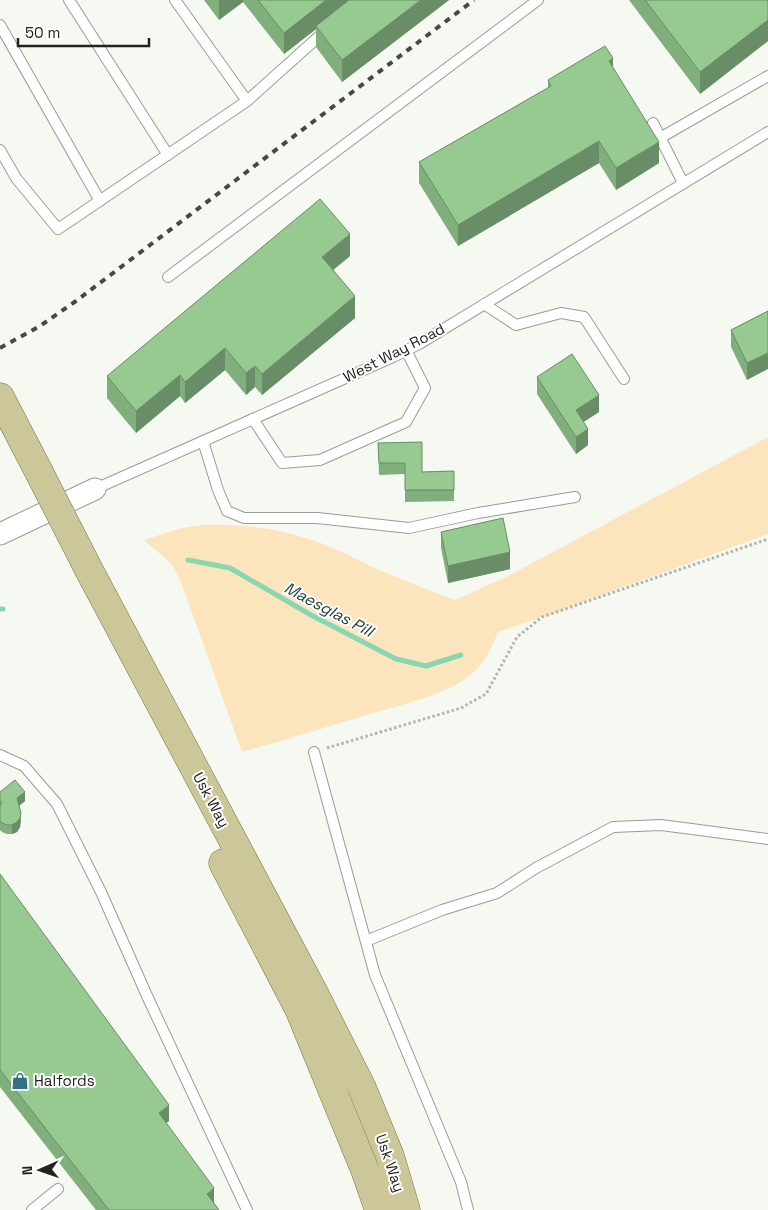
<svg xmlns="http://www.w3.org/2000/svg" width="768" height="1210" viewBox="0 0 768 1210" font-family="'Space Grotesk',sans-serif">
  <rect width="100%" height="100%" fill="#f6f8f2"/>
  <path fill="#fce5bc" d="M768,437V534L542,617L498,632C492,646 487,660 475,671C450,695 403,704 370,714C327,727 285,740 242,752L182,585L174,568L164,557L144,540C163,534 183,526 203,525C244,523 288,530 326,545C346,553 365,564 384,572C407,582 432,591 455,600L508,576Z"/>
  <g fill="none" stroke-linecap="round" stroke-linejoin="round">
    <g stroke="#88d7b1" stroke-width="5">
      <path d="M188,560L230,568L311,615L396,659L426,666L461,655"/>
      <path d="M0,609H3"/>
    </g>
    <g stroke="#9a9c97" stroke-width="12">
      <g id="service">
        <path d="M69,0L168,155"/>
        <path d="M175,0L247,101L325,31"/>
        <path d="M0,25L100,201"/>
        <path d="M653,123L683,183"/>
        <path d="M660,138L768,76"/>
        <path d="M0,150L16,178L58,229L247,101"/>
        <path d="M168,277L538,0"/>
        <path d="M484,304L516,325L561,313L584,317L624,379"/>
        <path d="M253,419L282,463L320,460L406,422L425,388L406,350"/>
        <path d="M203,441L218,490L227,511L244,518H317L409,528L478,513L575,497"/>
        <path d="M95,489L393,357L419,344L768,132"/>
        <path d="M314,752L375,975L461,1182L468,1210"/>
        <path d="M0,755L24,766L57,804L101,892L148,998L247,1210"/>
        <path d="M366,941L442,910L497,893L536,868L613,827L661,825L768,839"/>
        <path d="M32,1210L58,1189"/>
      </g>
    </g>
    <g stroke="#9a9c97" stroke-width="23">
      <path id="minor" d="M0,534L95,489"/>
    </g>
    <g stroke="#7a7543" stroke-width="29">
      <g id="primary">
        <path d="M0,397L39,472"/>
        <path d="M89,570L314,993L362,1088L390,1156L406,1210"/>
        <path d="M223,863L299,1009L365,1170L379,1210"/>
      </g>
    </g>
    <path stroke="#b3b4b0" stroke-width="3" stroke-dasharray="2.5 2.5" stroke-linecap="butt" d="M327,748L461,708L486,694L517,637L542,617L768,539"/>
    <use href="#service" stroke="#fff" stroke-width="10"/>
    <use href="#minor" stroke="#fff" stroke-width="21"/>
    <use href="#primary" stroke="#ccc799" stroke-width="28"/>
    <path stroke="#464845" stroke-width="4" stroke-dasharray="6 6" stroke-linecap="butt" d="M0,348L40,326L76,301L474,0"/>
    <g stroke="#7a7543" stroke-width="29" stroke-linecap="butt">
      <path id="primary-bridge" d="M39,472L89,570"/>
    </g>
    <use href="#primary-bridge" stroke="#ccc799" stroke-width="28"/>
  </g>
  <g fill="#81ae7d">
    <path d="M204,0H449L342,82L316,47V29L284,54L243,2L219,20Z"/>
    <path d="M629,0H768V41L700,94Z"/>
    <path d="M613,67L659,163L616,190L599,163L458,246L419,183V162L548,88V80Z"/>
    <path d="M350,256L333,270L355,318L262,395L255,387L246,395L225,370L185,403L180,396L136,433L107,398V376Z"/>
    <path d="M768,311L747,380L731,347V330Z"/>
    <path d="M537,377L599,412L583,422L588,445L576,454L537,394Z"/>
    <path d="M378,443L422,472L454,471V501L405,502V474L379,475Z"/>
    <path d="M441,532L510,569L448,583L441,548Z"/>
    <path d="M0,792L25,801L19,806L21,822L20,827L17,832L12,834H7L2,832L0,830Z"/>
    <path d="M0,874L169,1121L166,1123L214,1203L219,1210H96L0,1087Z"/>
  </g>
  <g fill="#698d66">
    <path d="M219,0H243V2L219,20Z"/>
    <path d="M326,0H354L316,26V29L284,54V33Z"/>
    <path d="M421,0H449L342,82V60Z"/>
    <path d="M768,20V41L700,94V72Z"/>
    <path d="M613,58V80L609,61Z"/>
    <path d="M599,141V163L458,246V225Z"/>
    <path d="M659,142V163L616,190V168Z"/>
    <path d="M350,234V256L322,279V257Z"/>
    <path d="M355,296V318L262,395V374Z"/>
    <path d="M225,348V370L185,403V382Z"/>
    <path d="M768,353V369L747,380V363Z"/>
    <path d="M255,366V387L246,395V373Z"/>
    <path d="M180,375V396L136,433V411Z"/>
    <path d="M599,395V412L576,427V410Z"/>
    <path d="M588,429V445L576,454V437Z"/>
    <path d="M510,552V569L448,583V566Z"/>
    <path d="M25,792V801L17,807V798Z"/>
    <path d="M21,813L20,827L17,832L12,834V825Z"/>
    <path d="M169,1105V1121L159,1129V1113Z"/>
    <path d="M214,1188V1204L207,1194Z"/>
  </g>
  <g fill="#96ca91" stroke="#698d66">
    <path d="M258,0H326L284,33Z"/>
    <path d="M349,0H421L342,60L316,26Z"/>
    <path d="M645,0H768V20L700,72Z"/>
    <path d="M605,46L613,58L609,61L659,142L616,168L599,141L458,225L419,162L551,86L548,80Z"/>
    <path d="M320,199L350,234L322,257L355,296L262,374L255,366L246,373L225,348L185,382L180,375L136,411L107,376Z"/>
    <path d="M768,311V353L747,363L731,330Z"/>
    <path d="M572,354L599,395L576,410L588,429L576,437L537,377Z"/>
    <path d="M422,442V472L454,471V490H405V463H379L378,443Z"/>
    <path d="M503,518L510,552L448,566L441,532Z"/>
    <path d="M15,780L25,792L17,798L21,813L20,818L17,822L12,825H7L2,823L0,821V806L2,803L0,801V792Z"/>
    <path d="M0,874L169,1105L159,1113L214,1188L207,1194L219,1210H109L0,1070Z"/>
  </g>
  <defs>
    <g id="shop-bare" transform="scale(1.35)"><path d="M-5-2.5h2.3a2.7 3.5 0 0 1 5.4 0H5L5.5 6h-11ZM-1.5-2.5h3a1.5 2.3 0 0 0-3 0Z" fill="#317085" stroke="#fff" stroke-width="2.5" paint-order="stroke"/></g>
  </defs>
  <g fill-rule="evenodd">
    <use href="#shop-bare" x="20" y="1081"/>
  </g>
  <g text-anchor="middle" stroke-width="4" stroke-linejoin="round" paint-order="stroke">
    <g font-size="15" fill="#222321" stroke="#fff">
      <text transform="translate(394 353) rotate(-27)" y="5">West Way Road</text>
      <text transform="translate(211 800) rotate(62)" y="5">Usk Way</text>
      <text transform="translate(390 1163) rotate(71)" y="5">Usk Way</text>
    </g>
    <g font-size="15" fill="#222321" stroke="#fff" text-anchor="start">
      <text x="34" y="1086">Halfords</text>
    </g>
    <g font-size="16" font-style="italic" fill="#1c3f30" stroke="#fff">
      <text transform="translate(329 609) rotate(28)" y="6">Maesglas Pill</text>
    </g>
  </g>
  <g transform="translate(40 1170) rotate(268)" stroke="#ffffff" stroke-width="4" paint-order="stroke">
  <path d="M0-4L9 19L0 12L-9 19Z" fill="#222321"/>
  <text y="-8" font-size="14" font-weight="bold" text-anchor="middle" fill="#222321">N</text>
  </g>
  <path d="M18 38v8h131v-8" fill="none" stroke="#222321" stroke-width="2.5"/>
  <text x="25" y="38" font-size="15" fill="#222321" stroke="#ffffff" stroke-width="4" paint-order="stroke">50 m</text>
</svg>
